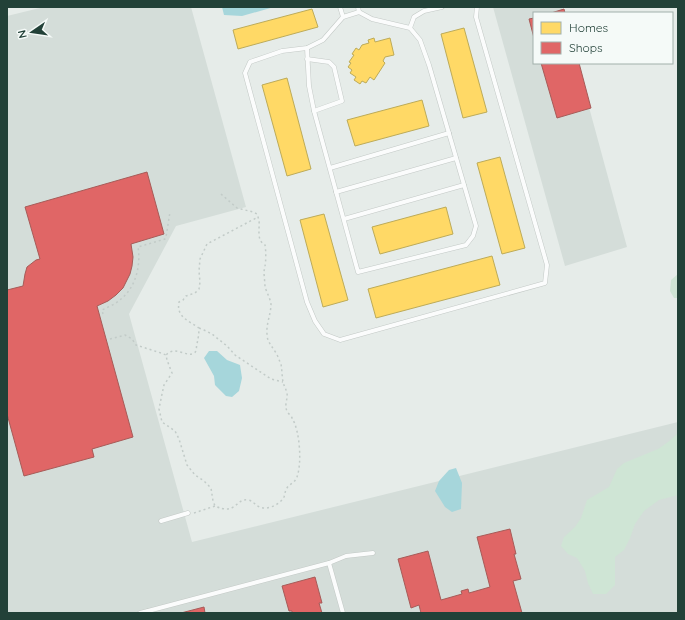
<svg xmlns="http://www.w3.org/2000/svg" width="685" height="620" viewBox="0 0 685 620" font-family="Quicksand,sans-serif">
  <rect width="100%" height="100%" fill="#e6ece9"/>
  <g fill="#d4ddd9">
    <path d="M44,7H191L246,207L176,226L129,314L192,542L678,422V613H7V16Z"/>
    <path d="M493,7H562L564,13H534V63H577L627,247L565,266Z"/>
  </g>
  <g fill="#cfe5d5">
    <path d="M678,274V298H674L670,291L671,280Z"/>
    <path d="M678,429V495L659,500L644,511L635,524L630,538L624,550L615,557V585L606,594H593L588,583L585,571L577,558L568,554L561,546L564,537L575,527L581,518L587,500L609,487L617,469L624,463L658,449L668,442L677,434Z"/>
  </g>
  <g fill="#a6d6db">
    <path d="M222,7H274L242,16L224,15Z"/>
    <path d="M209,351H217L227,360L240,365L242,378L239,391L232,397L226,396L215,385L214,376L204,358Z"/>
    <path d="M456,468L462,483L461,509L452,512L445,507L435,491L439,481L449,470Z"/>
  </g>
  <g fill="#ffd966" stroke="#bdab58">
    <path d="M312,9L318,27L238,49L233,30Z"/>
    <path d="M464,28L487,112L463,118L441,34Z"/>
    <path d="M374,38L375,42L390,38L394,55L385,57L383,61L385,63L374,80L370,77L366,83L362,81L360,84L354,80L356,77L350,73L352,70L348,67L351,63L349,62L354,55L352,54L356,48L359,50L362,45L369,43L368,40Z"/>
    <path d="M287,78L311,169L287,176L262,85Z"/>
    <path d="M422,100L429,126L355,146L347,120Z"/>
    <path d="M500,157L525,248L502,254L477,163Z"/>
    <path d="M446,207L453,234L380,254L372,227Z"/>
    <path d="M324,214L348,300L323,307L300,220Z"/>
    <path d="M492,256L500,285L376,318L368,289Z"/>
  </g>
  <g fill="#e06666" stroke="#a75b58">
    <path d="M564,9L565,13H551Z"/>
    <path d="M534,18V38L529,19Z"/>
    <path d="M541,63H579L591,108L557,118Z"/>
    <path d="M147,172L164,234L131,244L133,257L132,266L130,274L123,288L116,295L108,301L97,306L133,437L92,449L94,457L24,476L7,414V290L23,286L25,274L27,267L36,260L40,259L25,207Z"/>
    <path d="M510,529L516,554H514L521,579L513,581L522,613H421L419,605L411,608L398,559L428,551L441,600L462,594L461,591L468,589L469,593L490,587L477,537Z"/>
    <path d="M315,577L322,603H319L322,613H292V611H289L282,586Z"/>
    <path d="M204,607L205,613H181Z"/>
  </g>
  <g fill="none" stroke-linecap="round" stroke-linejoin="round">
    <g stroke="#c3c9c6" stroke-width="5">
      <g id="lane">
        <path d="M340,7L343,17"/>
        <path d="M359,12L343,17L323,40L307,48L282,51L250,62L245,73L307,302L315,321L324,334L340,340L545,283L547,265L476,17L477,7"/>
        <path d="M410,28L414,17L424,11L442,7"/>
        <path d="M307,48L309,86L314,111L358,272L466,245L473,236L476,226L429,65L420,40L410,28L372,19L359,12L358,7"/>
        <path d="M307,59L329,62L334,67L342,101L314,111"/>
        <path d="M330,168L449,133"/>
        <path d="M336,192L456,158"/>
        <path d="M344,219L464,185"/>
        <path d="M161,521L188,513"/>
        <path d="M329,563L346,556L373,553"/>
        <path d="M140,613L148,611"/>
        <path d="M149,613L148,611L329,563L343,613"/>
      </g>
    </g>
    <g stroke="#c2cbc8" stroke-width="1.5" stroke-dasharray="2 3" stroke-linecap="butt">
      <path d="M221,194L237,208L253,212L257,214C257,214 259,220 259,220C260,229 256,240 265,245C266,249 266,262 265,266C265,268 264,270 264,272C264,275 265,284 265,287C267,293 270,298 271,304C271,314 266,324 267,334C267,342 272,346 276,353C278,356 279,360 281,364C282,370 282,376 283,382C284,386 286,389 287,393C288,399 284,405 287,411C288,414 291,415 292,418C300,431 302,463 297,477C295,483 289,484 287,488C285,491 285,494 284,497C281,503 273,507 267,508C256,509 255,501 248,500C235,498 237,516 215,506L213,501L211,488L204,481L195,475L187,465L179,439L175,431L162,422L159,409L162,394L164,385L172,373L167,360L166,355C175,345 187,358 194,353C197,352 196,347 197,344C198,339 199,334 199,328C189,321 176,317 179,302L183,300L186,296L195,293L199,289L200,282L199,271L200,259L207,244L258,217"/>
      <path d="M103,314L102,310C108,307 116,304 121,299C136,287 141,265 138,247L165,239L166,237L170,212"/>
      <path d="M199,328L204,330L212,334L227,346L235,355L271,379L283,382"/>
      <path d="M110,339L125,335L132,339L136,345L161,353L166,355"/>
      <path d="M194,513L215,506"/>
    </g>
    <use href="#lane" stroke="#fbfcfc" stroke-width="4"/>
  </g>
  <rect width="685" height="620" fill="none" stroke="#224138" stroke-width="16"/>
  <rect x="533" y="12" width="140" height="52" fill="#f5faf8" stroke="#a1b0ab"/>
  <rect x="541" y="22" width="20" height="12" fill="#ffd966" stroke="#a1b0ab"/>
  <text x="569" y="32" font-size="12" fill="#224138">Homes</text>
  <rect x="541" y="42" width="20" height="12" fill="#e06666" stroke="#a1b0ab"/>
  <text x="569" y="52" font-size="12" fill="#224138">Shops</text>
  <g transform="translate(32 32) rotate(257)" stroke="#f5faf8" stroke-width="3" paint-order="stroke">
  <path d="M0-3L7 15L0 10L-7 15Z" fill="#224138"/>
  <text y="-6" font-size="11" font-weight="bold" text-anchor="middle" fill="#224138">N</text>
  </g>
</svg>
